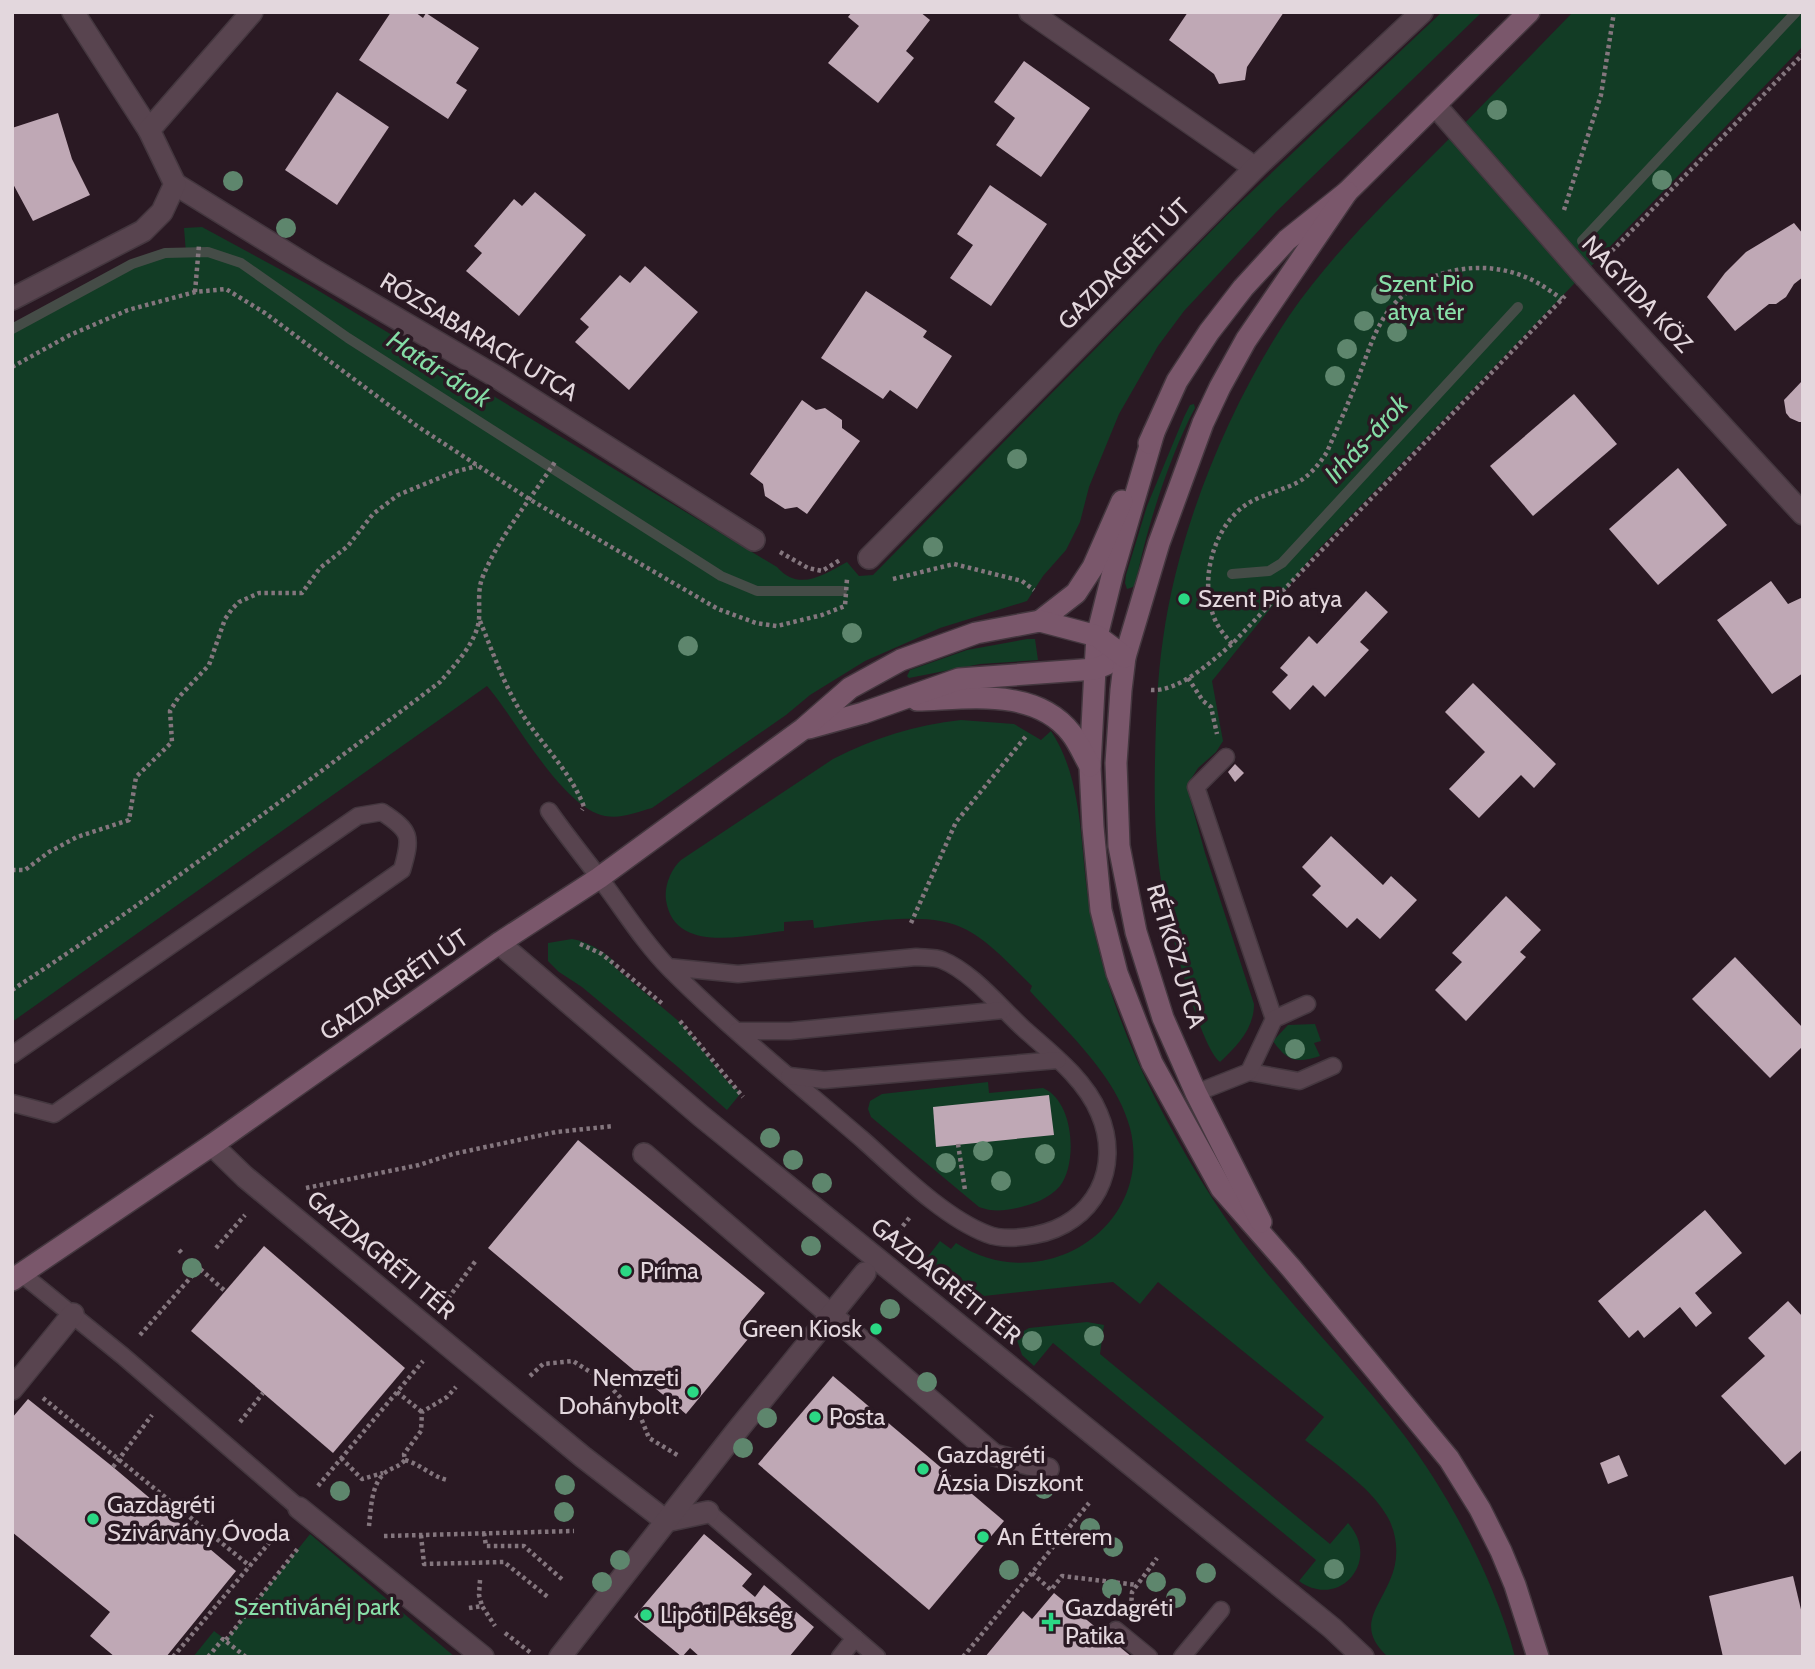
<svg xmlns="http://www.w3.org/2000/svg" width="1815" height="1669" viewBox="0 0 1815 1669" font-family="Cabin,sans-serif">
  <rect width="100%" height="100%" fill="#2a1923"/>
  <g fill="#123c25">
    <path d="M1442,12H1482L1276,212L1184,311L1158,346L1119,414L1089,487L1080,522L1066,550L1043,576L1027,601L940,628L865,661L810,695L786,715L652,808C637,812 622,819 605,816C561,807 516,719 487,686L12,1022V329L132,264L165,253H186L184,228L202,227L309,285L777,567C799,592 823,575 847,562L859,576L873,575L1229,213Z"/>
    <path d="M1573,12H1803V46L1315,553L1212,681L1223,741L1216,752L1198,768L1191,779L1189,795L1205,853L1254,1004C1254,1029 1237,1046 1220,1062C1199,1046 1168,922 1163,892C1155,848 1154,804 1155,760C1156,720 1157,679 1163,639C1178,530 1228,407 1289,316C1333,252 1388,200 1442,146C1486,102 1529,57 1573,12Z"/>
    <path d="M1194,404L1195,408C1170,455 1146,529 1136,582L1133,587L1127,589L1125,583L1126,575L1147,506L1184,417L1190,405Z"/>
    <path d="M1027,639H1035L1038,660L980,664L909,678L907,676L910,670L967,650Z"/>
    <path d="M961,720L1014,724L1041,740L1051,731C1086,784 1079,855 1091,915C1103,979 1127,1043 1156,1100C1184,1154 1216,1209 1254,1257C1302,1318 1357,1373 1404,1435C1450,1496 1496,1583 1515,1657H1388C1356,1627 1377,1611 1390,1580C1400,1559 1398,1532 1385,1513C1370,1487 1329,1459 1305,1440L1324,1417L1158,1282L1140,1304L1113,1282L984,1296L952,1290L919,1268L940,1241L951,1249L956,1243C1041,1299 1155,1228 1130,1128C1116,1075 1066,1031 1030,991L1032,986C1012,967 991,943 967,930C929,908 857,924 814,928L813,920L784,922V931C746,935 674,955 666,900C664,886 671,869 681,860L833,759C874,738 915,725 961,720Z"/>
    <path d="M572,939C589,942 601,950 614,961L613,965L619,971L682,1024L727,1081L741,1093L727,1110L678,1067L582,987L559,972L548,961V943Z"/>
    <path d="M1315,1024L1321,1041L1314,1043L1320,1056C1296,1064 1287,1061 1273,1041L1288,1025Z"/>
    <path d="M988,1082L989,1093L1043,1088C1074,1101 1078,1162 1060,1186C1049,1199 1033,1204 1017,1208C1003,1211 992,1212 979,1207L871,1117L868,1109L870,1101L882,1094Z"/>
    <path d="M1087,1322L1104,1325L1100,1354L1330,1544L1348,1523C1382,1561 1339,1610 1299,1581L1316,1560L1053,1343L1034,1366L1022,1355L1017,1340L1022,1332L1029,1328Z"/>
    <path d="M310,1534L455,1657H193L214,1631L226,1640Z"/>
  </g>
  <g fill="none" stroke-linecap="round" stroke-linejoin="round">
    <g stroke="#454c47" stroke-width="10">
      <path d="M1582,241L1796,12"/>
      <path d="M12,329L132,264L165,253L208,252L241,263L348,338L721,576L757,591H842"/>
      <path d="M1232,574L1269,571L1282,563L1518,307"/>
    </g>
  </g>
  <g fill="#bfa8b5">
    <path d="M391,12H415L423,18L426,13L479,48L456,83L467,90L448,119L359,60Z"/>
    <path d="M852,12H920L930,20L906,51L914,58L878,103L828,63L859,26L848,17Z"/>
    <path d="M1188,12H1284L1247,67L1245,80L1219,84L1214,74L1169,40Z"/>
    <path d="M1024,61L1090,108L1041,177L996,145L1015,118L994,102Z"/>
    <path d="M337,92L389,127L337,205L285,170Z"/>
    <path d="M58,113L72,159L90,195L33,221L12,182V128Z"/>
    <path d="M990,185L1047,224L991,306L950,278L973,245L957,234Z"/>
    <path d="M535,192L586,235L519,316L466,271L482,253L474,246L514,199L522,206Z"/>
    <path d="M1794,223L1803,234V277L1794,284L1786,297L1776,304H1769L1735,331L1707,297L1725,273L1746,252Z"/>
    <path d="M645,266L698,312L629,390L575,342L589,327L580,319L620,275L630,283Z"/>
    <path d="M866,291L927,331L923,337L952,356L917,409L890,390L883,399L821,358Z"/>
    <path d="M1803,380V422H1799L1790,418L1786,413L1784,400Z"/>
    <path d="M1574,394L1617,444L1533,516L1490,466Z"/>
    <path d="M802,400L816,410L825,408L842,420V428L860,441L807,514L797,507L785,509L765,496L763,484L750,474Z"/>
    <path d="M1678,468L1727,525L1658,585L1609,529Z"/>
    <path d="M1771,581L1788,604L1803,597V673L1772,694L1717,620Z"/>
    <path d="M1366,591L1388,612L1360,642L1369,650L1325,697L1313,685L1290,710L1272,692L1288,675L1280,668L1309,636L1317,644Z"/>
    <path d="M1473,683L1556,764L1534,788L1521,775L1479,818L1449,789L1485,752L1445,712Z"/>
    <path d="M1235,764L1244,773L1235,782L1228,772Z"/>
    <path d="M1331,836L1383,885L1391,876L1417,900L1380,939L1357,918L1347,928L1312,895L1321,886L1302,867Z"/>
    <path d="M1506,896L1541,930L1520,952L1526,957L1466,1021L1435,990L1462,962L1452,953Z"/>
    <path d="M1735,957L1803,1028V1046L1770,1078L1692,999Z"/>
    <path d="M1049,1095L1054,1135L936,1147L933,1107Z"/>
    <path d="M578,1140L765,1293L741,1322L753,1333L686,1414L488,1248Z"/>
    <path d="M1705,1210L1742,1253L1695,1293L1712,1313L1696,1327L1680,1307L1644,1338L1638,1330L1629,1338L1598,1301Z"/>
    <path d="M264,1246L405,1368L333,1453L191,1331Z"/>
    <path d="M1788,1301L1803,1317V1449L1785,1465L1721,1396L1765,1356L1748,1338Z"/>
    <path d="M833,1376L1004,1521L929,1610L758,1464Z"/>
    <path d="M28,1399L113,1467L236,1571L166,1657H115L90,1636L110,1612L12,1532V1418Z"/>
    <path d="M1619,1455L1628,1476L1608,1484L1600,1463Z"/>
    <path d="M704,1534L752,1574L742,1586L755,1597L764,1585L814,1627L789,1657H700L690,1648L682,1657L634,1617Z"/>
    <path d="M1793,1576L1803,1618V1657H1723L1709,1596Z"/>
    <path d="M1054,1593L1132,1657H985L1023,1611L1032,1619Z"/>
  </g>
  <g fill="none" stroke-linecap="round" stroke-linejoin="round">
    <g stroke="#44373f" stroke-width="19">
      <g id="lane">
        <path d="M1226,757L1196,787L1274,1019"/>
        <path d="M549,811C567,837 588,862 607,888C627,915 646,945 670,969C731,1030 798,1084 863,1140C898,1171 943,1217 987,1234C1002,1240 1020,1238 1035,1235C1094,1224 1123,1168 1099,1113C1085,1079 1051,1053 1024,1029C1000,1007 972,972 942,960C935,957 924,958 916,957L738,974L668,967"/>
        <path d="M737,1031H790L1003,1010"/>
        <path d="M12,1055L358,816L382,812C411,831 412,836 402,870L54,1114L12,1103"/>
        <path d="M1249,1072L1299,1081L1333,1066"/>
        <path d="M789,1076L824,1080L1058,1060"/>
        <path d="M1196,1093L1249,1072L1274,1019L1307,1004"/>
        <path d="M22,1274L123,1356L299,1508"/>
        <path d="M708,1512L877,1657"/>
        <path d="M1116,1630L1149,1657"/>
        <path d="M840,1657L855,1638"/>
        <path d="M1182,1657L1221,1610"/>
      </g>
    </g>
    <g stroke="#44373f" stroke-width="24">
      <g id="street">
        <path d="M73,12L149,130"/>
        <path d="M1030,12L1255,168"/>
        <path d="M1435,105L1586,278L1803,514"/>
        <path d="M175,184L314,270L495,376L754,540"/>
        <path d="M12,299L143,231L162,212L175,184L149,130L252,12"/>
        <path d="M869,558L1255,168L1422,12"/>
        <path d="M499,943L701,1116L1332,1628L1363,1657"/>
        <path d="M212,1145L245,1177L583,1457L666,1521L708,1512"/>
        <path d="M644,1154L994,1455L1048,1469"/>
        <path d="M12,1389L73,1314"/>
        <path d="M299,1508L483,1657"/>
        <path d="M560,1657L736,1432L865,1273"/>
      </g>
    </g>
    <g stroke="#44373f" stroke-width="24">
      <g id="secondary">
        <path d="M1154,432L1113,572L1097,636L1095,669L1090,767L1093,827L1101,910L1117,973L1152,1063L1221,1188L1292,1269L1449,1459L1480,1509L1501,1551L1515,1585L1538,1657"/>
        <path d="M1149,443L1177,381L1209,332L1243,288L1287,240L1347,192L1529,12"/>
        <path d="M1040,621L1076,593L1093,567L1122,501"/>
        <path d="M917,700C968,699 1035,687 1071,733C1079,743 1084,756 1090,766"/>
        <path d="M809,728L863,713L959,679L1095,669L1107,664"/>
        <path d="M1261,1222L1196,1093L1163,1018L1136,932L1119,846L1116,763L1121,690L1125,657L1159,543L1203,423L1220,387L1246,340L1347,192"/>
        <path d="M12,1280L212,1145L499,943L599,878L803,729L850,688L901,660L976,633L1040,621L1097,636L1125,657"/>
      </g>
    </g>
    <g stroke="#84767e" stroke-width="4.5" stroke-dasharray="3.5 3.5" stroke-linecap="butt">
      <path d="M1564,210L1601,95L1614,12"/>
      <path d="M1607,256L1803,54"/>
      <path d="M195,292L199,245"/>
      <path d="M12,367L70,335L128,310L195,292L226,289L265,313L417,426L529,499L718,609L756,623L777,626L822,615L845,606L847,579"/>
      <path d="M780,552L808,568L822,571L840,560"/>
      <path d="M893,579L954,564L1022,581L1034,590"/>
      <path d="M480,621C491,648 501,676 515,702C535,739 569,767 584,807L582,810"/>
      <path d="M1232,644C1226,637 1220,630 1216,622C1198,584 1212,527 1247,504C1261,495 1277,492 1292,485C1307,479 1318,466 1327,452C1338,426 1350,400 1360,373C1368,352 1375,329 1389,310C1422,268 1483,257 1530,279C1541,284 1552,292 1562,299"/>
      <path d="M1188,678L1203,701L1211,707L1217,734"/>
      <path d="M1151,690C1178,692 1210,663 1232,644L1565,296"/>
      <path d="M12,870H25L49,852L77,837L129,820L136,777L172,742L170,711L178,698L209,665L225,619L232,609L239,602L259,593H302L320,568L348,546L373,514L398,495L454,472L477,466"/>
      <path d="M911,923L956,822L1027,735"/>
      <path d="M580,944L602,954L664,1005"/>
      <path d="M12,990C159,894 299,788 440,682C454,666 477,642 479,619C480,605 477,590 483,576C500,535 531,499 555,462"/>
      <path d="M680,1021L743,1097"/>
      <path d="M958,1144L965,1190"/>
      <path d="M306,1188L419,1165L453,1154L556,1132L614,1126"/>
      <path d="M894,1237L910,1217"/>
      <path d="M216,1248L245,1215"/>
      <path d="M179,1250L182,1253"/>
      <path d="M444,1304L477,1259"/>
      <path d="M140,1335L199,1268L225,1291"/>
      <path d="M530,1376L543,1364L573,1361L606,1382L630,1408L639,1413L649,1438L679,1456"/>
      <path d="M397,1392L422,1412"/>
      <path d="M43,1398L250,1566"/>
      <path d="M240,1422L263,1393"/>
      <path d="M341,1458L362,1479L383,1473"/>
      <path d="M405,1460C420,1464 431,1476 447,1480"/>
      <path d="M113,1467L152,1415"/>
      <path d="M318,1486L423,1361"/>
      <path d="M369,1526C371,1509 371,1483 386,1472C393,1467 399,1467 405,1460L404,1454L421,1431L422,1412L447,1397L456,1387"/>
      <path d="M484,1533L486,1546H524L564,1581"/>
      <path d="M421,1535L424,1564L504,1562L549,1598"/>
      <path d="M384,1536L574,1531"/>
      <path d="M1032,1573L1051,1590L1062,1576L1137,1585"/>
      <path d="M480,1580L479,1595L482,1606"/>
      <path d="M469,1608L482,1606L495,1626"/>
      <path d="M1131,1608L1132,1592L1157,1558"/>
      <path d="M505,1633L531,1653"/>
      <path d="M226,1640L299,1547"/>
      <path d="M173,1657L280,1530"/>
      <path d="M208,1657L223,1639L246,1657"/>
      <path d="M963,1657L1089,1503"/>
    </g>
    <use href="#lane" stroke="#58444f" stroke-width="16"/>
    <use href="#street" stroke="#58444f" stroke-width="21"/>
    <use href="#secondary" stroke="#7a576b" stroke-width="21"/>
  </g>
  <g fill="#5e866d">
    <circle cx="1497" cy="110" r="10"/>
    <circle cx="1662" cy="180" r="10"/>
    <circle cx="233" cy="181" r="10"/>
    <circle cx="286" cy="228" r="10"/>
    <circle cx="1381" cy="294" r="10"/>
    <circle cx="1364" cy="321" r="10"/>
    <circle cx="1397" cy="332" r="10"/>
    <circle cx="1347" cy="349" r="10"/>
    <circle cx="1335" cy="376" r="10"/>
    <circle cx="1017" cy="459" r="10"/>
    <circle cx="933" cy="547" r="10"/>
    <circle cx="852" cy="633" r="10"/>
    <circle cx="688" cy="646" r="10"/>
    <circle cx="1295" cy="1049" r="10"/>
    <circle cx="770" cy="1138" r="10"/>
    <circle cx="983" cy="1151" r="10"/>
    <circle cx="1045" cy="1154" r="10"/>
    <circle cx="793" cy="1160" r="10"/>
    <circle cx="946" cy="1163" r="10"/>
    <circle cx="1001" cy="1181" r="10"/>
    <circle cx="822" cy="1183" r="10"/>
    <circle cx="811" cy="1246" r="10"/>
    <circle cx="192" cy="1268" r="10"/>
    <circle cx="890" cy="1309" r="10"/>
    <circle cx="1094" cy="1336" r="10"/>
    <circle cx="1032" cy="1341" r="10"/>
    <circle cx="927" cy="1382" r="10"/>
    <circle cx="767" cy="1418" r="10"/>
    <circle cx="743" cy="1448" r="10"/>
    <circle cx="565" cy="1485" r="10"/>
    <circle cx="1044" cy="1489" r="10"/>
    <circle cx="340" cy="1491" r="10"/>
    <circle cx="564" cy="1512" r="10"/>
    <circle cx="1090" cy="1528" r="10"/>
    <circle cx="1113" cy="1547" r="10"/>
    <circle cx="620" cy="1560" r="10"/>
    <circle cx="1334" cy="1569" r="10"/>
    <circle cx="1009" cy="1570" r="10"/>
    <circle cx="1206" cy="1573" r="10"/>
    <circle cx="602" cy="1582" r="10"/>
    <circle cx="1156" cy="1582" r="10"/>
    <circle cx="1112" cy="1589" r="10"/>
    <circle cx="1176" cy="1598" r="10"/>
  </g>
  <g fill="#2bd884" stroke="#2a1923" stroke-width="2.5">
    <circle cx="1184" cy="599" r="7"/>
    <circle cx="626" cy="1271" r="7"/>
    <circle cx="876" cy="1329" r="7"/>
    <circle cx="693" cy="1392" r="7"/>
    <circle cx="815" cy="1417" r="7"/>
    <circle cx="923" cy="1469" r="7"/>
    <circle cx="93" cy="1519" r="7"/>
    <circle cx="983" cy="1537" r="7"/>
    <circle cx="646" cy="1615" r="7"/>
    <path d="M1047.5 1611.5h7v7h7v7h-7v7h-7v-7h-7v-7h7z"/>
  </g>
  <g text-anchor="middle" stroke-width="7" stroke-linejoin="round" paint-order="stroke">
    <g font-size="24" fill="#e3d7dd" stroke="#2a1923">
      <text transform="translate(1124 264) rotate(-45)" y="8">GAZDAGRÉTI ÚT</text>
      <text transform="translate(1637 294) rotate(47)" y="8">NAGYIDA KÖZ</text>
      <text transform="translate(479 337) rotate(31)" y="8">RÓZSABARACK UTCA</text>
      <text transform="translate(1176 956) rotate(73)" y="8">RÉTKÖZ UTCA</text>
      <text transform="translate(394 985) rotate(-35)" y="8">GAZDAGRÉTI ÚT</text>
      <text transform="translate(381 1255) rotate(40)" y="8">GAZDAGRÉTI TÉR</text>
      <text transform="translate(946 1281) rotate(39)" y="8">GAZDAGRÉTI TÉR</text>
    </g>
    <g font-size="24" fill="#88e0a9" stroke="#2a1923">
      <text x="1426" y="292">Szent Pio<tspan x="1426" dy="28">atya tér</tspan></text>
      <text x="317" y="1615">Szentivánéj park</text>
    </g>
    <g font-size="24" fill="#e3d7dd" stroke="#2a1923" text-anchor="start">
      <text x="1198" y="607">Szent Pio atya</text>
      <text x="640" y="1279">Príma</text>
      <text x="862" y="1337" text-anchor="end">Green Kiosk</text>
      <text x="679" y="1386" text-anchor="end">Nemzeti<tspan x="679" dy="28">Dohánybolt</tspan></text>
      <text x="829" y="1425">Posta</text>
      <text x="937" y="1463">Gazdagréti<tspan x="937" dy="28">Ázsia Diszkont</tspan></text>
      <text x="107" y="1513">Gazdagréti<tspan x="107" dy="28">Szivárvány Óvoda</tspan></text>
      <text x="997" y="1545">An Étterem</text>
      <text x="1065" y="1616">Gazdagréti<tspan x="1065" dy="28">Patika</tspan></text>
      <text x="660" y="1623">Lipóti Pékség</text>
    </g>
    <g font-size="26" font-style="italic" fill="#84dca5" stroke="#2a1923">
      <text transform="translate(439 369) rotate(33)" y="9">Határ-árok</text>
      <text transform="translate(1366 439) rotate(-47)" y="9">Irhás-árok</text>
    </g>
  </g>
  <rect width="1815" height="1669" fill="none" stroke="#e3d7dd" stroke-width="28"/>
</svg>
